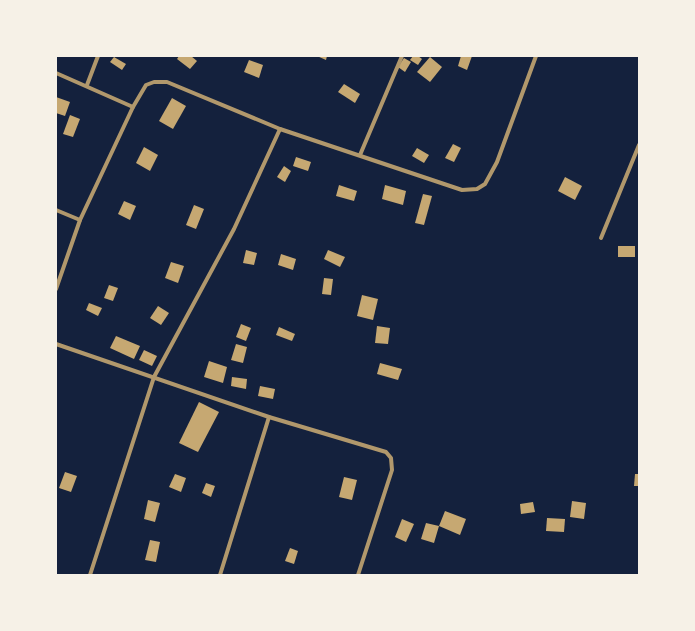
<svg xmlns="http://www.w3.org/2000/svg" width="695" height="631" viewBox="0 0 695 631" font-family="'Exo 2',sans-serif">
  <rect width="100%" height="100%" fill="#14213d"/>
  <g fill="#c6a872">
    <path d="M179,56H191L197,61L190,69L177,59Z"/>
    <path d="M317,56H327L326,60Z"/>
    <path d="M413,56H418L422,59L418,65L410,60Z"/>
    <path d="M461,56H472L467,70L458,66Z"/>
    <path d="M114,57L126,64L122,70L110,62Z"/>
    <path d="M430,57L442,67L430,82L417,72Z"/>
    <path d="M404,58L411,62L405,72L398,67Z"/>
    <path d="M249,60L263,65L259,78L244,72Z"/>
    <path d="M344,84L360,94L355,103L338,92Z"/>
    <path d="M56,97L70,102L65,116L56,113Z"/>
    <path d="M172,98L186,106L173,129L159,121Z"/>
    <path d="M70,115L80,119L73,137L63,134Z"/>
    <path d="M453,144L461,148L454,162L445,158Z"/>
    <path d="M144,147L158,155L150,171L136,163Z"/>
    <path d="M417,148L429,155L424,163L412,156Z"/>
    <path d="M296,157L311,162L308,171L293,166Z"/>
    <path d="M284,166L291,171L285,182L277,177Z"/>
    <path d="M565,177L582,186L575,200L558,191Z"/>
    <path d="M339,185L357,191L354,201L336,196Z"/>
    <path d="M385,185L406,191L403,205L382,199Z"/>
    <path d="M423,194L432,196L424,225L415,223Z"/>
    <path d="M124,201L136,206L130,220L118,214Z"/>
    <path d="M194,205L204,209L196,229L186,225Z"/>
    <rect x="618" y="246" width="17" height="11"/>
    <path d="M246,250L257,253L254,265L243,263Z"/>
    <path d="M328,250L345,257L340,267L324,259Z"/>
    <path d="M281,254L296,259L293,270L278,265Z"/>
    <path d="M171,262L184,266L178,283L165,278Z"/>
    <path d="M324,278L333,279L331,295L322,294Z"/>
    <path d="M109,285L118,288L113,301L104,298Z"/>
    <path d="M362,295L378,299L373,320L357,316Z"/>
    <path d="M89,303L102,308L98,316L86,310Z"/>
    <path d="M158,306L169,313L161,325L150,318Z"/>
    <path d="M241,324L251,328L246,341L236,337Z"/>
    <path d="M377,326L390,328L388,344L375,343Z"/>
    <path d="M279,327L295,334L292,341L276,335Z"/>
    <path d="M116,336L140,346L134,359L110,348Z"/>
    <path d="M236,344L247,347L243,363L231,360Z"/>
    <path d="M144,350L157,356L152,366L139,360Z"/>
    <path d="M209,361L227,367L223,383L204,377Z"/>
    <path d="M380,363L402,369L398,380L377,374Z"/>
    <path d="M232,377L247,379L246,389L231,386Z"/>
    <path d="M260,386L275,389L273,399L258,396Z"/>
    <path d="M199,402L219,412L198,452L179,443Z"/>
    <path d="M65,472L77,476L71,492L59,488Z"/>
    <path d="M175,474L186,478L181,492L169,487Z"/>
    <path d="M635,474H639V486H634Z"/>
    <path d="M344,477L357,480L352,500L339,497Z"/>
    <path d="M206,483L215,486L211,497L202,493Z"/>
    <path d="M148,500L160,503L155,522L144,519Z"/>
    <path d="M572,501L586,503L584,519L570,517Z"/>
    <path d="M533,502L535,512L521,514L520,504Z"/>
    <path d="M445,511L466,519L460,535L439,526L434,543L421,539L426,523L439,526Z"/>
    <path d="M547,518L565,519L564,532L546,531Z"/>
    <path d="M402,519L414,524L406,542L395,537Z"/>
    <path d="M150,540L160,542L156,562L145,560Z"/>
    <path d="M290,548L298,551L294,564L285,561Z"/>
  </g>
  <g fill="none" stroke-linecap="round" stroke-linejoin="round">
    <g stroke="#b1986c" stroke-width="4">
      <path d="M56,73L133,107"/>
      <path d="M87,85L98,56"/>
      <path d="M360,155L402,56"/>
      <path d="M56,210L80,220"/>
      <path d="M601,238L639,145"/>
      <path d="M56,289L80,220L133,107L146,85L154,82H167L280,129L462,190L477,189L485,184L497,162L536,56"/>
      <path d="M56,344L269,417L386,452L391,458L392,470L358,575"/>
      <path d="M90,575L154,377L234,229L280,129"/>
      <path d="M220,575L269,417"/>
    </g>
  </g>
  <rect width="695" height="631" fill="none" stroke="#f6f1e7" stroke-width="114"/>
</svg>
